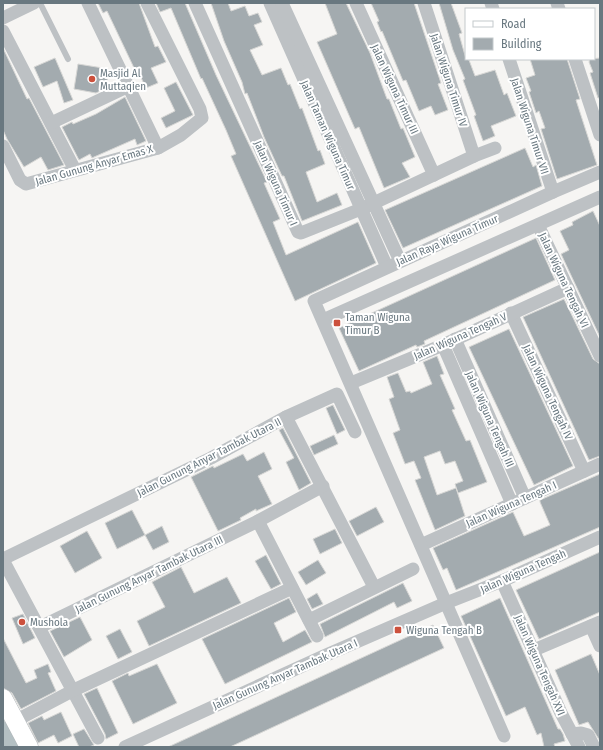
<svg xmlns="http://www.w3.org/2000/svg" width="603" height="750" viewBox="0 0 603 750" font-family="'Fira Sans Condensed',sans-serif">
  <rect width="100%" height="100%" fill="#f6f5f3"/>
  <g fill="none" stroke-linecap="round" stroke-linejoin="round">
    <path stroke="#b4c0c3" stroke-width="20" d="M3,731L11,747"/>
  </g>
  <g fill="#a3abaf" stroke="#d7d7d5">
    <path d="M98,3H139L155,47L158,46L166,62L151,68L158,83L146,88L137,69L135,70L107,11L103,13Z"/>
    <path d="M156,3H185L216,75L267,182L264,183L280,219L273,222L286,255L358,222L376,263L295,301L231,156L236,154L226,130L202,78L201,79L171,8L160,12Z"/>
    <path d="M211,3H228L231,11L245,6L249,16L258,13L262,22L254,25L263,45L250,50L262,75L281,68L288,85L290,84L300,109L302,108L318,151L320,150L325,164L306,172L317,202L337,193L342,205L302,221L284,176H282L264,137L247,93L245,94L242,82L224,41Z"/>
    <path d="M325,3H346L370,53L387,99H389L401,129L403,128L415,157L402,163L410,177L384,188L359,127L355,129L317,42L337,34Z"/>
    <path d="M371,3H414L441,83L438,84L448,110L435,115L431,106L419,111L406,80L403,81L382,31L381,32L377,22L379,21Z"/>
    <path d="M439,3H451L462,33L459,34L466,59L469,60L475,76L495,70L504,95L507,93L516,116L491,126L495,136L483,141L474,116L476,115L463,80L465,79L453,50Z"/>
    <path d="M3,48L27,99L29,98L64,165L48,170L41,157L24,167L7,139L3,130Z"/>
    <path d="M55,58L73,100L64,103L57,81L43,87L34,67Z"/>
    <path d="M600,58V98H598L590,73L593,72L589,62L590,59Z"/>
    <path d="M530,59H567L580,99L576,100L597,165L557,179L541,129L545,128L539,111L536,113L529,92L531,91L526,78L535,75Z"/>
    <path d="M78,64L109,69L106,88L96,93L74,89Z"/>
    <path d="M176,82L193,115L166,128L161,118L175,111L164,88Z"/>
    <path d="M125,97L146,141L137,145L135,139L94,157L92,158L90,154L79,160L62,127L72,122L73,124L96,114Z"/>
    <path d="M525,148L533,167L536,165L542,186L403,248L385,210Z"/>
    <path d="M593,211L600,226V337L561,254L569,250L560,231L573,225L572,222Z"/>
    <path d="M536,238L555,280L424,341L425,344L417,347L416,345L359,371L339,328Z"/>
    <path d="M564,299L593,359L600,364V456L589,460L523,317Z"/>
    <path d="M509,329L573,466L534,485L469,347Z"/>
    <path d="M437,356L444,374L440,375L455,409L452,410L466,441L470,440L487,482L458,493L455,484L463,481L455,461L445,464L440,451L424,457L437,495L456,488L465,516L435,530L415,480L421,478L414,461L405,464L393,433L400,430L389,399L394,397L387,377L398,373L406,392L410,391L411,393L432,384L423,362Z"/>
    <path d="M333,405L345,430L337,434L326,408Z"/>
    <path d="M283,428L311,483L299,490L286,462L294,458L279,430Z"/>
    <path d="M334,435L338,444L314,455L310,446Z"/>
    <path d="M264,452L272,469L258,476L272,504L256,511V509L240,518L241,520L218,531L191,477L213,466L214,468L243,454L247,461Z"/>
    <path d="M600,474V527L456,590L447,568L443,570L433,548L513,512L524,536L536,531L550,525L540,502V500Z"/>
    <path d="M376,507L384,522L357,536L349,521Z"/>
    <path d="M132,510L145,535L117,549L105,523Z"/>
    <path d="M162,526L169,542L153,550L145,535Z"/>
    <path d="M335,529L342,543L320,554L313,539Z"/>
    <path d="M87,531L102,558L75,573L60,546Z"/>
    <path d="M600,552V612L539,639L516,590Z"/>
    <path d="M266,555L281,584L271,589L255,561Z"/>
    <path d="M318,560L326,573L306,585L298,572Z"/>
    <path d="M181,567L194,593L227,577L241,603L149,646L137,621L165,607L152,582Z"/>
    <path d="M403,583L412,601L397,608L394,602L325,637L320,624Z"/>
    <path d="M317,593L323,604L312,609L307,599Z"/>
    <path d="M289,598L296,612L274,623L283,642L305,630L312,642L225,684L202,639Z"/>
    <path d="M500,598L558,729H560L563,734L565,741L554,744L555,747H544L541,733L537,735L525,707L506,716L461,616Z"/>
    <path d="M23,614L35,638L23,644L12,618Z"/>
    <path d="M80,617L92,640L64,657L50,631Z"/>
    <path d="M433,625L444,648L323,704L230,747H168Z"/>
    <path d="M120,629L132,652L118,659L106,636Z"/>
    <path d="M3,638L26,683L37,678L34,670L48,664L51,672L48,673L56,691L21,709L12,693L3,688Z"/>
    <path d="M591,654L600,675V741L588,722L579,725L555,670Z"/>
    <path d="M157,664L177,703L133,724L112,681L128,673L129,676Z"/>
    <path d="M97,688L118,733L106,739L105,734L84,694Z"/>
    <path d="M61,712L72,736L58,743L54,735L38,743L28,723L42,716L44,720Z"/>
    <path d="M84,729L94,745L89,747H79L73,734Z"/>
  </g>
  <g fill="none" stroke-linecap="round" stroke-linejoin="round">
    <g stroke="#b0b5b8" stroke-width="19">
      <path id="secondary" d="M3,698L29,747"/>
    </g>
    <path stroke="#bdc1c4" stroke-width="6" d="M40,3L68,59"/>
    <g stroke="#bdc1c4" stroke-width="13">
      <path d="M88,3L158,148"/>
      <path d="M195,3L298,232L301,233L361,209L474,156L495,148"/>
      <path d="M270,3L387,267"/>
      <path d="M282,3L400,261"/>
      <path d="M356,3L434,175"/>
      <path d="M424,3L474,156"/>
      <path d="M491,3L493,9"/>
      <path d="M557,3L559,9"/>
      <path d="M3,18L34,3"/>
      <path d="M3,31L75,170"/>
      <path d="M509,59L553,192"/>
      <path d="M575,59L600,135"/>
      <path d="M51,123L127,87"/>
      <path d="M3,146L20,180L26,184L158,148L181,135L202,118L200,109L147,3"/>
      <path d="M538,225L600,356"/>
      <path d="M511,313L584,471"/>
      <path d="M323,320L600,197"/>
      <path d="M455,339L525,498"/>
      <path d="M443,345L512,504"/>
      <path d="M351,383L443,345L568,288"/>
      <path d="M286,417L337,394L355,432"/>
      <path d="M258,521L317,636"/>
      <path d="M421,545L600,464"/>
      <path d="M3,559L211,458L286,417L374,587"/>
      <path d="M3,560L98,738"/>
      <path d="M502,581L561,713L579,747"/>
      <path d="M309,620L413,569"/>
      <path d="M591,626L600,646"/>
      <path d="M40,627L258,521L323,486"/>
      <path d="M534,650L600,622"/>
      <path d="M15,721L74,690L292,588"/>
      <path d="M572,734L581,733L588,735L594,747"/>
      <path d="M504,736L314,301L553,192L600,172"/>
      <path d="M125,747L324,656L446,603L502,581L600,537"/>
    </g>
    <use href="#secondary" stroke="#fff" stroke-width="18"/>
  </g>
  <g fill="#cc513d" stroke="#fff" stroke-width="1.5">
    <circle cx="92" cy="79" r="4"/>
    <rect x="333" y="319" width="8" height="8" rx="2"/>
    <circle cx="22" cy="622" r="4"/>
    <rect x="394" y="626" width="8" height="8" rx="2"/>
  </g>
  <g text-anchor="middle" stroke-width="4" stroke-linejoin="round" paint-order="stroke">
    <g font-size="11" fill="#697880" stroke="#fff" text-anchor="start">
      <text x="100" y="77">Masjid Al<tspan x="100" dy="13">Muttaqien</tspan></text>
      <text x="345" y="321">Taman Wiguna<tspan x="345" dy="13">Timur B</tspan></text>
      <text x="30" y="626">Mushola</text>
      <text x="406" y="634">Wiguna Tengah B</text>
    </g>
    <g font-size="11" fill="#697880" stroke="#fff">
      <text transform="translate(449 80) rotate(72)" y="4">Jalan Wiguna Timur IV</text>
      <text transform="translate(395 89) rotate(65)" y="4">Jalan Wiguna Timur III</text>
      <text transform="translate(530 126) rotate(72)" y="4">Jalan Wiguna Timur VII</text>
      <text transform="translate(328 135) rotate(66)" y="4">Jalan Taman Wiguna Timur</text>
      <text transform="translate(94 165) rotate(-16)" y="4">Jalan Gunung Anyar Emas X</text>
      <text transform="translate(276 183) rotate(66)" y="4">Jalan Wiguna Timur I</text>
      <text transform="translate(447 240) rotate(-24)" y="4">Jalan Raya Wiguna Timur</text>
      <text transform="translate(564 280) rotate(65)" y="4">Jalan Wiguna Tengah VI</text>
      <text transform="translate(460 336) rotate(-24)" y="4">Jalan Wiguna Tengah V</text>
      <text transform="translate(548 392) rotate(65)" y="4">Jalan Wiguna Tengah IV</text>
      <text transform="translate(490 419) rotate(66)" y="4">Jalan Wiguna Tengah III</text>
      <text transform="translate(209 457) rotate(-27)" y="4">Jalan Gunung Anyar Tambak Utara II</text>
      <text transform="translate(511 504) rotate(-24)" y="4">Jalan Wiguna Tengah I</text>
      <text transform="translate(523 571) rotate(-24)" y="4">Jalan Wiguna Tengah</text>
      <text transform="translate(149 574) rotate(-26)" y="4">Jalan Gunung Anyar Tambak Utara III</text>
      <text transform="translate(540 665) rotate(66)" y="4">Jalan Wiguna Tengah XVI</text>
      <text transform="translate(285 674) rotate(-24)" y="4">Jalan Gunung Anyar Tambak Utara I</text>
    </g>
  </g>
  <rect width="603" height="750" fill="none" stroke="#697880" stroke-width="8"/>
  <rect x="465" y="8" width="130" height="52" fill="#ffffff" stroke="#c3c9cc"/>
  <rect x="473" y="21" width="20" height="6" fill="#ffffff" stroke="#c3c9cc"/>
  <text x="501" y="28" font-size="12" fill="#697880">Road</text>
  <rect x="473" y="38" width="20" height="12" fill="#a3abaf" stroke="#c3c9cc"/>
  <text x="501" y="48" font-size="12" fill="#697880">Building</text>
</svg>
